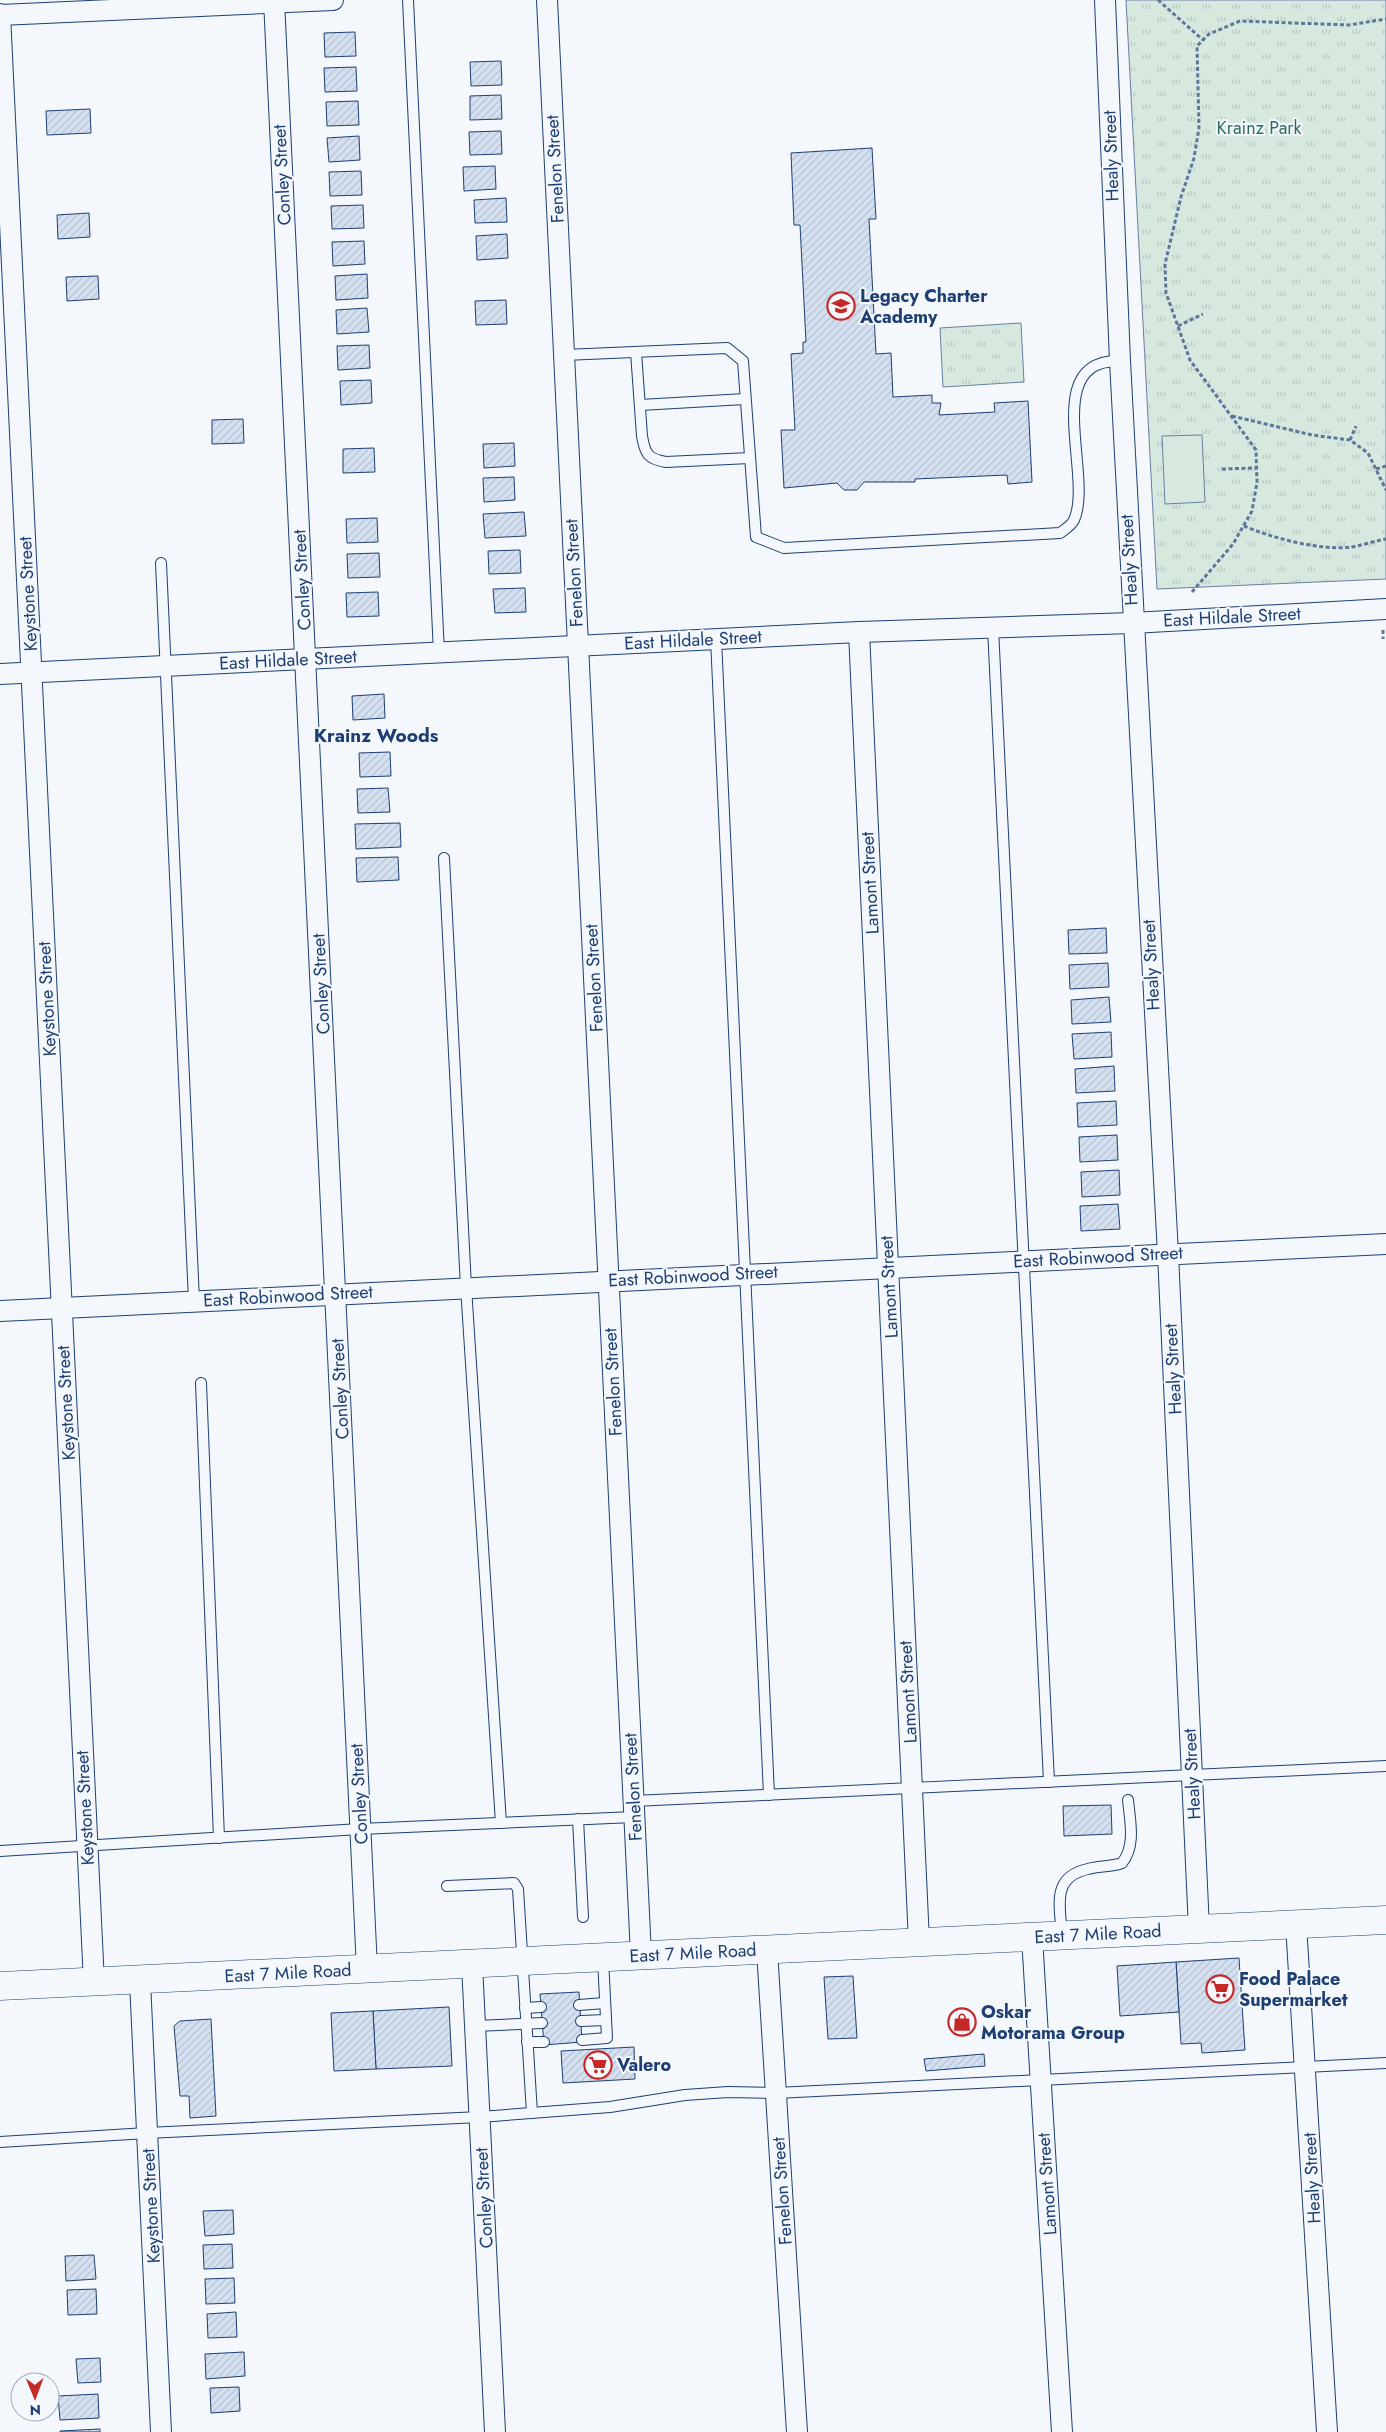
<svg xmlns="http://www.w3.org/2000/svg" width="1386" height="2432" viewBox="0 0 1386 2432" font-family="Jost,sans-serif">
  <defs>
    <pattern id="grass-tufts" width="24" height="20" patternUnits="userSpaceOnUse" patternTransform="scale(1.25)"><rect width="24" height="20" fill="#d7e8df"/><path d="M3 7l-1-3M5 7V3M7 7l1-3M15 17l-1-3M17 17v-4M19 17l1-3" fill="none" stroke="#b8c8c3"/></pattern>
    <pattern id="building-hatch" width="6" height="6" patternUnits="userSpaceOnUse" patternTransform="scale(1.25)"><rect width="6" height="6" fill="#d5e0f0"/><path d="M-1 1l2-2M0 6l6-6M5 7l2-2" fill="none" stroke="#b6c1d1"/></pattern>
  </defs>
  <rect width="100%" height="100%" fill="#f4f7fb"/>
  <g fill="url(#grass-tufts)" stroke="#687fa3">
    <path d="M1126,0H1386V579L1157,589Z"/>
    <path d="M1021,323L1024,382L943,387L940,328Z"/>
  </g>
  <path fill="#d7e8df" stroke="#687fa3" d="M1202,435L1205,502L1165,504L1162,436Z"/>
  <g fill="url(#building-hatch)" stroke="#1d3f73">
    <path d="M355,32L356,56L325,57L324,33Z"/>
    <path d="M501,61L502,85L471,86L470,62Z"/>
    <path d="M356,67L357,91L325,92L324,68Z"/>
    <path d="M501,95L502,119L470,120V96Z"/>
    <path d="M358,101L359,125L327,126L326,102Z"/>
    <path d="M90,109L91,133L47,135L46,111Z"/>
    <path d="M501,131L502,154L470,155L469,132Z"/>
    <path d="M359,136L360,160L329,162L327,138Z"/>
    <path d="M872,148L876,219H869L876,354L891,353L893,397L932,395V403H941L939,415L995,412L994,403L1028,401L1032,482L1008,484L1007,475L915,479V482H864L857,490H844L837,483L784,488L781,430H795L791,354L803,353V342H806L800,225H794L791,153Z"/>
    <path d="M495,166L496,189L464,191L463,167Z"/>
    <path d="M361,171L362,195L330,196L329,172Z"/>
    <path d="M506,198L507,222L475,223L474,200Z"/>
    <path d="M363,205L364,228L332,229L331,206Z"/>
    <path d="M89,213L90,237L58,239L57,215Z"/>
    <path d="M507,234L508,258L477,260L476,236Z"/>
    <path d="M364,241L365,264L333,266L332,242Z"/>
    <path d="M367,274L368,298L336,300L335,276Z"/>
    <path d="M98,276L99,299L67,301L66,277Z"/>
    <path d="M506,300L507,324L476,325L475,301Z"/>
    <path d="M367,308L369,332L337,334L336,310Z"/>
    <path d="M369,345L370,368L338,370L337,346Z"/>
    <path d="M371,380L372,403L341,405L340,381Z"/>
    <path d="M243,419L244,443L212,444V420Z"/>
    <path d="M514,443L515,466L484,468L483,444Z"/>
    <path d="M374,448L375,472L343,473V449Z"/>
    <path d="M514,477L515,500L484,502L483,478Z"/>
    <path d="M524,512L526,536L485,538L483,514Z"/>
    <path d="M377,518L378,542L347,543L346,519Z"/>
    <path d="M520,550L521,573L489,574L488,551Z"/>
    <path d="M379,553L380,577L348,578L347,554Z"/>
    <path d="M525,588L526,612L495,613L493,589Z"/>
    <path d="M378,592L379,616L347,617L346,593Z"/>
    <path d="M384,694L385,718L353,720L352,696Z"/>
    <path d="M390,752L391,776L360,777L359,753Z"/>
    <path d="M388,788L390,812L358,813L357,789Z"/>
    <path d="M400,823L401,847L356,849L355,824Z"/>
    <path d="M398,857L399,880L357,882L356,858Z"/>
    <path d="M1106,928L1107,953L1069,954L1068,930Z"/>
    <path d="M1108,963L1109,987L1070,989L1069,965Z"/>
    <path d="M1109,997L1111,1022L1072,1024L1071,1000Z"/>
    <path d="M1111,1032L1112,1057L1074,1059L1072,1034Z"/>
    <path d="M1114,1066L1115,1091L1076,1093L1075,1069Z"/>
    <path d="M1116,1101L1117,1125L1078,1127L1077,1103Z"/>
    <path d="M1117,1135L1118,1160L1080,1162L1079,1137Z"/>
    <path d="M1119,1170L1120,1195L1082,1197L1081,1172Z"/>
    <path d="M1118,1204L1120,1229L1081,1231L1080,1206Z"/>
    <path d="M1111,1805L1112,1834L1064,1836L1063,1806Z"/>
    <path d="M1239,1958L1245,2050L1202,2053L1201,2043L1181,2044L1176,1962Z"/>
    <path d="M1176,1962L1179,2012L1120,2016L1117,1966Z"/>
    <path d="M853,1976L857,2038L828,2039L824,1977Z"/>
    <path d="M579,1992L582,2042L544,2045L540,1994Z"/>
    <path d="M449,2007L452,2066L376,2069L373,2011Z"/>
    <path d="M373,2011L376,2069L334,2071L331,2013Z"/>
    <path d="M211,2019L216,2116L190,2118L189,2096H180L174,2026L180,2021Z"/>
    <path d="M634,2047L635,2079L563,2083L561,2051Z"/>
    <path d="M984,2054L985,2066L926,2071L924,2059Z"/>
    <path d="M233,2210L234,2234L205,2236L203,2211Z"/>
    <path d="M232,2244L233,2268L204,2269L203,2245Z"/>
    <path d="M94,2255L96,2279L66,2281L65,2256Z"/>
    <path d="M234,2278L235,2303L206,2304L205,2279Z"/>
    <path d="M96,2289L97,2314L68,2315L67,2290Z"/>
    <path d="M236,2312L237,2337L208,2338L207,2314Z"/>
    <path d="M244,2352L245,2376L206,2379L205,2354Z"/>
    <path d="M100,2358L101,2382L78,2383L76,2359Z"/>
    <path d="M239,2387L240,2411L211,2413L210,2388Z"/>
    <path d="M98,2394L99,2418L60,2420L58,2396Z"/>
    <path d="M100,2429V2432H60V2431Z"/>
  </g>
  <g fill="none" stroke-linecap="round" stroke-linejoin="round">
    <g stroke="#1d3f73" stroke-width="12">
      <g id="lane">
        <path d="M408,0L439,653"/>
        <path d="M636,352L642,436C645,454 648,459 666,462L750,458"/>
        <path d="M564,355L727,348L743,361L756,537L784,548L1060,533C1064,530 1072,525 1074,520C1094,476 1039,359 1120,361"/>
        <path d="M640,405L745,399"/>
        <path d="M161,563L194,1301"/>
        <path d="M993,628L1049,1782"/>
        <path d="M716,639L769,1795"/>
        <path d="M444,858L466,1287L501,1823"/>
        <path d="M201,1383L219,1838"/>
        <path d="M633,1801L1386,1766"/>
        <path d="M578,1819L583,1917"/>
        <path d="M0,1851L360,1829L634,1817"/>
        <path d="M447,1886L514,1883L518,1889L532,2113"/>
        <path d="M1062,1935C1060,1906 1051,1877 1088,1869C1099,1866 1111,1867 1122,1863C1136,1846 1130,1821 1128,1800"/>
        <path d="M579,2005L605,2003"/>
        <path d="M525,2008L541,2007"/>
        <path d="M581,2021L606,2020"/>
        <path d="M475,2026L542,2023"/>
        <path d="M582,2040L607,2038L603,1959"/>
        <path d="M527,2042H544"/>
        <path d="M0,2142L147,2133L480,2117L610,2107L685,2095L728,2092L776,2093L1386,2063"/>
      </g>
    </g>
    <g stroke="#1d3f73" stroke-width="22">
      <g id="street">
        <path d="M274,0L367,1969"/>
        <path d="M547,0L641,1955"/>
        <path d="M1105,0L1120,361L1168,1254L1199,1929"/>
        <path d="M0,14L94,1983"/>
        <path d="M0,15L333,0"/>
        <path d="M859,632L919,1942"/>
        <path d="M0,674L859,632L1132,623L1386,609"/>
        <path d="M0,1311L1386,1244"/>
        <path d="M1296,1924L1327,2432"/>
        <path d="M1032,1937L1062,2432"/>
        <path d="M767,1950L797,2432"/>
        <path d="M472,1964L495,2432"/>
        <path d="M140,1981L161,2432"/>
      </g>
    </g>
    <g stroke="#1d3f73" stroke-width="29">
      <path id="secondary" d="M0,1986L1386,1920"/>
    </g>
    <g stroke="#5e769c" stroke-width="3" stroke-dasharray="4 2.5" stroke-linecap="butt">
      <path d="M1158,0L1203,40"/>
      <path d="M1178,326L1203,314"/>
      <path d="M1232,416L1312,435L1350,440L1368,453L1386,490"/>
      <path d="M1350,440L1356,426"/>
      <path d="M1222,469L1256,468"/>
      <path d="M1376,469L1386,466"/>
      <path d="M1244,526C1272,538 1321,551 1351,547C1363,545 1375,541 1386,539"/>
      <path d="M1192,592L1233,544L1252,511L1257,482L1256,450L1190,360L1166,293L1165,264L1181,197L1194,158L1199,128L1197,46L1209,34L1240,21L1349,25L1386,19"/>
      <path d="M1383,630V639"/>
    </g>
    <use href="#lane" stroke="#f4f7fb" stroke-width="10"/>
    <use href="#street" stroke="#f4f7fb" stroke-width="20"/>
    <use href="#secondary" stroke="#f4f7fb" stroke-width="28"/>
  </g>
  <defs>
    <g id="school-ring" transform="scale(1.4375)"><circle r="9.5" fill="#f4f7fb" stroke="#c62828" stroke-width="1.5"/><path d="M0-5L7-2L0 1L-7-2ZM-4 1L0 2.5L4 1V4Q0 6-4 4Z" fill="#c62828"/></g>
    <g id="supermarket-ring" transform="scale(1.4375)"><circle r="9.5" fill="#f4f7fb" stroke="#c62828" stroke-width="1.5"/><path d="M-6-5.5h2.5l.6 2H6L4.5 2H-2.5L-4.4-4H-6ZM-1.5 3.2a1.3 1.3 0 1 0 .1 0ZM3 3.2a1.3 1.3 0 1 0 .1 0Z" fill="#c62828"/></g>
    <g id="shop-ring" transform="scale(1.4375)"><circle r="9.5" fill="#f4f7fb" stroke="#c62828" stroke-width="1.5"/><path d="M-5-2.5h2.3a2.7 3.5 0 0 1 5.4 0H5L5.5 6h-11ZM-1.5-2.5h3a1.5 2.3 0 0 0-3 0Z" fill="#c62828"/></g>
  </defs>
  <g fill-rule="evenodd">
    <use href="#school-ring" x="841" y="306"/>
    <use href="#supermarket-ring" x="1220" y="1989"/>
    <use href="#shop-ring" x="962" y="2022"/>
    <use href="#supermarket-ring" x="598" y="2065"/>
  </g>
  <g text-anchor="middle" stroke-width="4" stroke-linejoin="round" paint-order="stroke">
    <g font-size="18" fill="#2c6c60" stroke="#f4f7fb">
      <text x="1259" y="134">Krainz Park</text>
    </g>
    <g font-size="18" fill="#1d3f73" stroke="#f4f7fb">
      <text transform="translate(1111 156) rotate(-92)" y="6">Healy Street</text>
      <text transform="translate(555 169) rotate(-93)" y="6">Fenelon Street</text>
      <text transform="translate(282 175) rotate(-93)" y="6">Conley Street</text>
      <text transform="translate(1129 560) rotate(-93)" y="6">Healy Street</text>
      <text transform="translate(574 573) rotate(-93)" y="6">Fenelon Street</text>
      <text transform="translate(302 580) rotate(-93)" y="6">Conley Street</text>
      <text transform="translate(28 594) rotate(-93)" y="6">Keystone Street</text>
      <text transform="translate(1232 617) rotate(-3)" y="6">East Hildale Street</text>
      <text transform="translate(693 640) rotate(-3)" y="6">East Hildale Street</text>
      <text transform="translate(288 660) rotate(-3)" y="6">East Hildale Street</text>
      <text transform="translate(870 883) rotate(-93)" y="6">Lamont Street</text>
      <text transform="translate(1151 965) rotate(-93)" y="6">Healy Street</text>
      <text transform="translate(594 978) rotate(-93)" y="6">Fenelon Street</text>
      <text transform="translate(321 984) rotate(-93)" y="6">Conley Street</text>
      <text transform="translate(47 999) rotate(-93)" y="6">Keystone Street</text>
      <text transform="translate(1098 1257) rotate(-3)" y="6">East Robinwood Street</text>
      <text transform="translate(693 1276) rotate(-3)" y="6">East Robinwood Street</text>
      <text transform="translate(889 1287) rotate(-93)" y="6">Lamont Street</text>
      <text transform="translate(288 1296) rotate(-3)" y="6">East Robinwood Street</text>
      <text transform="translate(1173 1369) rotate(-93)" y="6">Healy Street</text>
      <text transform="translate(613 1382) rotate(-93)" y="6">Fenelon Street</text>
      <text transform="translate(340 1389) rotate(-93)" y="6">Conley Street</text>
      <text transform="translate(66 1403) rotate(-93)" y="6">Keystone Street</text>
      <text transform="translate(908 1692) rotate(-93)" y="6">Lamont Street</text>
      <text transform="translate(1192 1774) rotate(-93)" y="6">Healy Street</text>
      <text transform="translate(633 1787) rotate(-93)" y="6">Fenelon Street</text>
      <text transform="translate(359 1794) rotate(-93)" y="6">Conley Street</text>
      <text transform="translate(85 1808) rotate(-93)" y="6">Keystone Street</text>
      <text transform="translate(1098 1934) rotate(-3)" y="6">East 7 Mile Road</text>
      <text transform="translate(693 1953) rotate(-3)" y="6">East 7 Mile Road</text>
      <text transform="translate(288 1973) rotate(-3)" y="6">East 7 Mile Road</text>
      <text transform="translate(1312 2178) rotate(-93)" y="6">Healy Street</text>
      <text transform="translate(1047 2184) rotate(-94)" y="6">Lamont Street</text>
      <text transform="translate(782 2191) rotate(-94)" y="6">Fenelon Street</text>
      <text transform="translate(484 2198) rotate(-93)" y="6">Conley Street</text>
      <text transform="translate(151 2206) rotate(-93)" y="6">Keystone Street</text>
    </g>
    <g font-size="18" font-weight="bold" fill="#1d3f73" stroke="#f4f7fb" text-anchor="start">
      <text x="860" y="302">Legacy Charter<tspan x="860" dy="21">Academy</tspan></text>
      <text x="1239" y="1985">Food Palace<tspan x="1239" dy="21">Supermarket</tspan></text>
      <text x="981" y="2018">Oskar<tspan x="981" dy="21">Motorama Group</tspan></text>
      <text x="617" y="2071">Valero</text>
    </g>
    <g font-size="19" font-weight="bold" fill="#1d3f73" stroke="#f4f7fb">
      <text x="376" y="742">Krainz Woods</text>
    </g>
  </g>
  <g transform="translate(35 2397) rotate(179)"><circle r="24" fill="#f4f7fb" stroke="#9eadc5"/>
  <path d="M0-4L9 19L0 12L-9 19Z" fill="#c62828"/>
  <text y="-8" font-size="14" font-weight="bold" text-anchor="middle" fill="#1d3f73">N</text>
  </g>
</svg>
